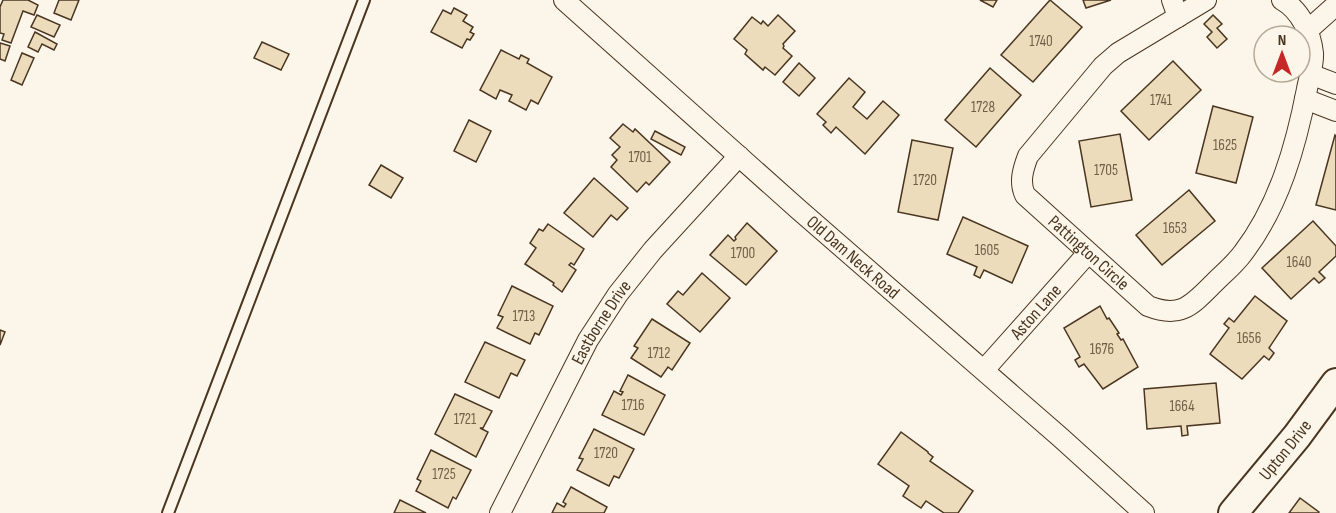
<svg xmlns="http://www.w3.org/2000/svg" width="1336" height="513" viewBox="0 0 1336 513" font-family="'Sofia Sans Condensed',sans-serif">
  <rect width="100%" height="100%" fill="#fbf6e9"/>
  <g fill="#ecdcbc" stroke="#4a3520" stroke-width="1.5">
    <path d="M3,0H28L38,5L34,15L23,11L11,43L2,40L4,34L0,33V7Z"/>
    <path d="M59,0H79L71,20L54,13Z"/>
    <path d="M980,0H997L993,7Z"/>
    <path d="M1050,0L1082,27L1033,82L1001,55Z"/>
    <path d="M1083,0H1111L1086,8Z"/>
    <path d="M454,8L467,15L463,21L473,27L470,32L474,34L470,40L467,39L462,48L431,32L443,10L451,14Z"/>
    <path d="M37,15L60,25L54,37L31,27Z"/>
    <path d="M778,15L795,31L783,44L784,46L783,48L792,56L775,75L765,67L763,70L745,54L747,50L734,39L752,17L761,24L763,21L768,26Z"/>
    <path d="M1213,15L1222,24L1217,28L1227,39L1217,48L1207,37L1212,32L1204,24Z"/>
    <path d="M35,32L57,44L54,50L42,44L38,52L28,47Z"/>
    <path d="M262,42L289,54L281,70L254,58Z"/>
    <path d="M0,43L10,46L5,61L0,59Z"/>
    <path d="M501,50L519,59L521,55L529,59L527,63L552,77L538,104L531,100L526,110L509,101L512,95L500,90L496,99L480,90Z"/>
    <path d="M22,53L34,58L22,85L11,80Z"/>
    <path d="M1173,61L1201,90L1149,140L1121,111Z"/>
    <path d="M799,63L815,78L799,96L783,82Z"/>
    <path d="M990,68L1021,95L976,147L945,120Z"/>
    <path d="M849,78L865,92L853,107L867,119L883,101L899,115L865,154L836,127L831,133L823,125L826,122L817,114Z"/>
    <path d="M1213,106L1253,117L1236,183L1196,173Z"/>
    <path d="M469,120L491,131L476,162L454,151Z"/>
    <path d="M623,124L633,132L635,129L670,162L649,185L646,182L637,192L611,167L617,160L612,155L620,147L610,138Z"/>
    <path d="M655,131L685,147L681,155L651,139Z"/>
    <path d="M1120,134L1132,200L1091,207L1079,141Z"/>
    <path d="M1335,135L1336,136V210L1316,205Z"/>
    <path d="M912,140L953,148L938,220L898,212Z"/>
    <path d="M381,165L403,178L391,198L369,185Z"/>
    <path d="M594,178L628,208L617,220L611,215L593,237L564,213Z"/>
    <path d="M1189,190L1215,221L1162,265L1136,235Z"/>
    <path d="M963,217L1028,246L1012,283L984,270L980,278L974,275L977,267L947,254Z"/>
    <path d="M1313,221L1336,246V256L1319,272L1325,278L1319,283L1314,278L1291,299L1262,268Z"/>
    <path d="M747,223L777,251L746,285L710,255L728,235L734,241L736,239L735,237Z"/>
    <path d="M548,224L584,249L574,265L571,263L569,265L576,270L562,292L553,285L554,283L525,264L536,248L530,243L539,229L543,231Z"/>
    <path d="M702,273L730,298L700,332L667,304L678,291L683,295Z"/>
    <path d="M512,286L553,306L539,335L535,333L530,344L497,328L503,317L498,315Z"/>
    <path d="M1255,296L1287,321L1269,348L1274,353L1269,360L1264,356L1242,379L1210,354L1229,328L1224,324L1229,318L1234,322Z"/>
    <path d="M1100,306L1107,319L1109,318L1119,333L1117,334L1121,340L1123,339L1138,367L1103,389L1084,364L1079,367L1075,360L1080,357L1064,328Z"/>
    <path d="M652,319L690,343L672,370L668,367L661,377L631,358L638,348L634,346Z"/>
    <path d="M0,330L5,332L0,345Z"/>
    <path d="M485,342L525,360L517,376L511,373L499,398L465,382Z"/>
    <path d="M628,375L665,395L644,435L602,415L614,391L621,395L623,392L620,391Z"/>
    <path d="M1216,383L1220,423L1187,426L1188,435L1182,436L1181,426L1147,429L1144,389Z"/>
    <path d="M455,394L492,411L483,428H480L488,432L476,457L435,434Z"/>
    <path d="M594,429L634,449L619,478L614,476L609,486L577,470L583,459L579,458Z"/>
    <path d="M901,432L928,452V453L933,457L930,461L973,491L958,513H944L926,501L921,508L903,496L909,486L878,464Z"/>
    <path d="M431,450L471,470L456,499L453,497L448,508L416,491L421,481L417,479Z"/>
    <path d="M571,487L607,507L604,513H552L557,503L564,507L566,504L563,502Z"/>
    <path d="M1300,498L1319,512L1318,513H1289Z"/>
    <path d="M400,500L426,513H394Z"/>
  </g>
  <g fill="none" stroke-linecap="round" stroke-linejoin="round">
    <g stroke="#4a3520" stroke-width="14">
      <path id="service" d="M168,513L364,0"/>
    </g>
    <g stroke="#4a3520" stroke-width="22">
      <g id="minor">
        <path id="s1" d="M564,0L798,209L1060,437L1144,513"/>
        <path d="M1172,0L1178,17"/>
        <path id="s2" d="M1206,0L1118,53L1103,66L1028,156C1023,169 1019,182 1025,195L1148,306C1181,319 1192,305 1214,283C1224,273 1235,264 1243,253C1279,206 1296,146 1307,89C1309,78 1314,64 1313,53C1311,33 1300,10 1282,0"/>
        <path d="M1308,30L1336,5"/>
        <path d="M1310,74L1336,84"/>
        <path d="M1305,99L1336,111"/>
        <path id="s3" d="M984,370L1088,253"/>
        <path id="s4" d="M500,513L588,340L618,294L653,250L739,156"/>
      </g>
    </g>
    <g stroke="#4a3520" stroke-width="32">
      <g id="secondary">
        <path id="s5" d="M1233,513L1297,436L1336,383"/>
      </g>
    </g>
    <use href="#service" stroke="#fbf6e9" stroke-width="10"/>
    <use href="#minor" stroke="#fbf6e9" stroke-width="20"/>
    <use href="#secondary" stroke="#fbf6e9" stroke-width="28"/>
  </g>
  <g text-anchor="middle" stroke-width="4.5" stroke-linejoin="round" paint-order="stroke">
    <g font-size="15" fill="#725f47">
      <text x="1041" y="46">1740</text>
      <text x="1161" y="105">1741</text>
      <text x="983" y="112">1728</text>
      <text x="1225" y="150">1625</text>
      <text x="640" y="162">1701</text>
      <text x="1106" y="175">1705</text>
      <text x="925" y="185">1720</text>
      <text x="1175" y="233">1653</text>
      <text x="987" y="255">1605</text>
      <text x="743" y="258">1700</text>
      <text x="1299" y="267">1640</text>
      <text x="524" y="321">1713</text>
      <text x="1249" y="343">1656</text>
      <text x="1102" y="354">1676</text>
      <text x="659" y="358">1712</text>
      <text x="633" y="410">1716</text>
      <text x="1182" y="411">1664</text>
      <text x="465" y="424">1721</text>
      <text x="606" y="458">1720</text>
      <text x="444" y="479">1725</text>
    </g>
    <g font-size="18" fill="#4a3520" stroke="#fbf6e9">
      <text dy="6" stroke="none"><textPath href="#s2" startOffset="366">Pattington Circle</textPath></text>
      <text dy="6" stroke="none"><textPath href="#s1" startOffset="387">Old Dam Neck Road</textPath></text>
      <text dy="6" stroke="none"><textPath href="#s3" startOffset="78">Aston Lane</textPath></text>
      <text dy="6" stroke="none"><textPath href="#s4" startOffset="216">Eastborne Drive</textPath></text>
      <text dy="6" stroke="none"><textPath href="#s5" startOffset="82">Upton Drive</textPath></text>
    </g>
  </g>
  <g transform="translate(1282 54)"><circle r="28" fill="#fbf6e9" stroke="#b4a999" stroke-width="1.5"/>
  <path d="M0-4.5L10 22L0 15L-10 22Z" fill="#c62828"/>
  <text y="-9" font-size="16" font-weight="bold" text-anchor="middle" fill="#4a3520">N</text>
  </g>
</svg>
